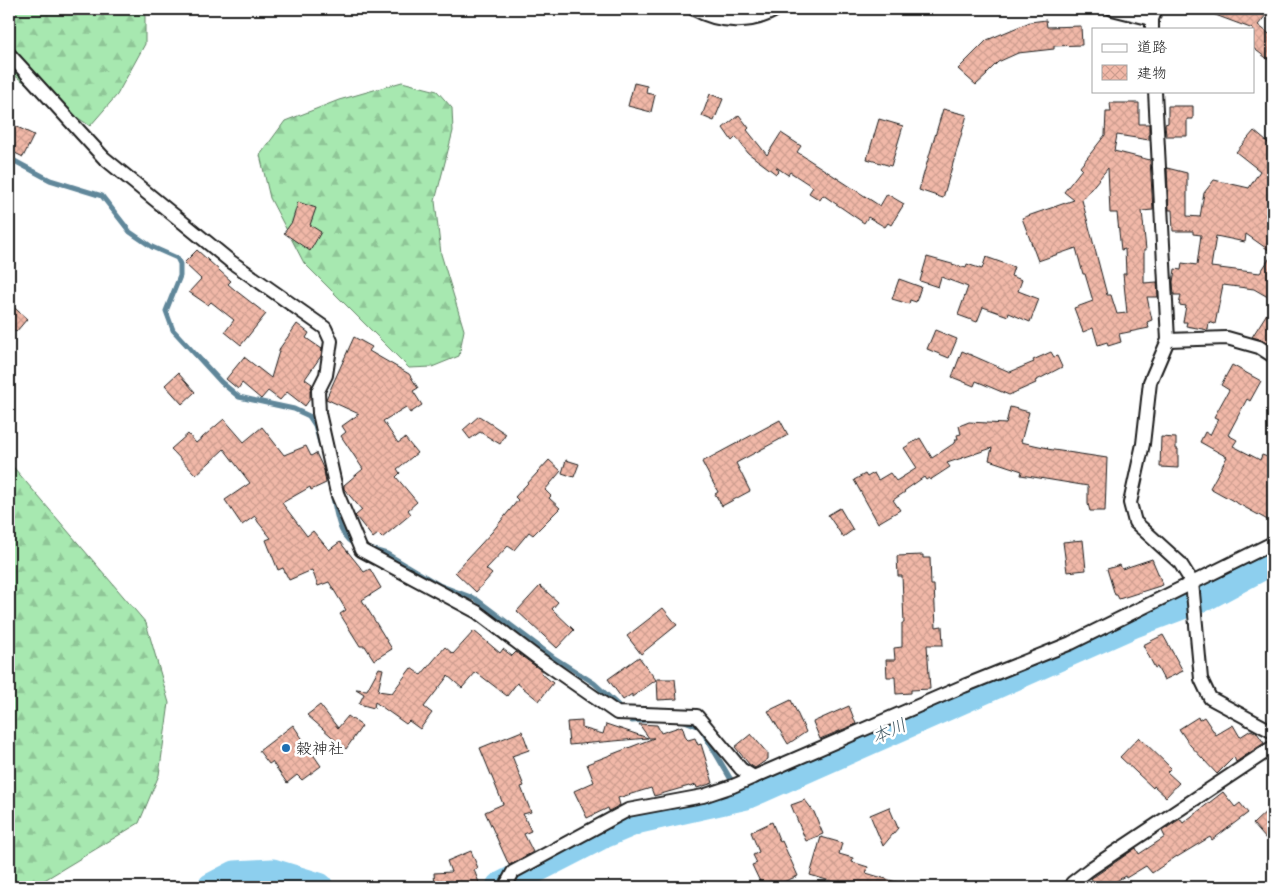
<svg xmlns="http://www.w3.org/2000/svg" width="1282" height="896" viewBox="0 0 1282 896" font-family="Dekko,'Klee One',sans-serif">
  <defs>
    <pattern id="forest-firs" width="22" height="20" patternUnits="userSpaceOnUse" patternTransform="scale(1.25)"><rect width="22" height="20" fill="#a7e8b0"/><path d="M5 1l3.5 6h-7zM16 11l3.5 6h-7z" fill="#8fc697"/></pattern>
    <pattern id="building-cross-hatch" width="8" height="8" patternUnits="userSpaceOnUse" patternTransform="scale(1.25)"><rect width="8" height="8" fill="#f1b8a8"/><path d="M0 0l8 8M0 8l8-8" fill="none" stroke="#ce9e90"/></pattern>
  </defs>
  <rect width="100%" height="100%" fill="#fff"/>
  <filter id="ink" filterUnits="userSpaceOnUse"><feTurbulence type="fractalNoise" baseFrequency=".02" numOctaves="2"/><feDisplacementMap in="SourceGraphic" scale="10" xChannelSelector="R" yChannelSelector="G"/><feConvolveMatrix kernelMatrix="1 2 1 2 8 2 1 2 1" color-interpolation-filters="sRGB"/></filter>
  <g filter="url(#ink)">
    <g fill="url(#forest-firs)" stroke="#628266">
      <path d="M9,9H145V44L117,95L90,126L9,72Z"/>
      <path d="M402,82L437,91L452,108L453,131L435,201L441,254L464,330L459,356L432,367L409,368L304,263L270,198L260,155L285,121L339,100Z"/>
      <path d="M9,462L146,623L169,703L159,775L139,823L33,887H9Z"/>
    </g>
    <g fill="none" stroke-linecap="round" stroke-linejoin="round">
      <g stroke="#60879a" stroke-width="5">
        <path d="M9,158L50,180L102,196L130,232L152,247L177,258L180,264V276L166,311L173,330L221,382L239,397L294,409L309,416L315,425L320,443"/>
        <path d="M333,498C337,514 339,540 357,545"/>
        <path d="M370,549L387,554L439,585L476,599L553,657L594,683L618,705"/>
        <path d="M682,720L700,727L730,778L746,795"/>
        <path d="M632,721L646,720"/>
      </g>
      <g stroke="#8dcfee" stroke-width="29">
        <path d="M212,887L235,875L273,873L319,887"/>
        <path d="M500,887L599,836L639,819L746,795L1132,624L1206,596L1273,560"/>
      </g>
    </g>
    <g fill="url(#building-cross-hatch)" stroke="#1c1c1c" fill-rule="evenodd">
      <path d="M1203,9H1271L1258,25L1273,37V63L1253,48V29L1202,10Z"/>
      <path d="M1046,20L1047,27L1081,26L1082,45L1054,46V49L1018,53L998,62L986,74L987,75L976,85L958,69L987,40L1030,22Z"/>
      <path d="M634,83L647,86L646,93L655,95L651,112L628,106Z"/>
      <path d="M710,94L723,99L714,121L702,116Z"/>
      <path d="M1110,103H1139V124H1149V140L1117,135L1114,151L1150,160L1153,210L1142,211L1146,250H1144V283L1157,282L1158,297H1147L1152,320L1147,322L1149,328L1119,334L1121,342L1108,346L1107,342L1098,345L1093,328L1083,332L1074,308L1093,301L1085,274H1083L1076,248L1038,261L1022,218L1074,200L1064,192L1082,169L1080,167L1105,135L1106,112H1111ZM1108,168L1110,213H1117L1121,250L1125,249L1126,274H1123L1127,313L1117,314L1111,295H1107L1082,200Z"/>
      <path d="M1168,106H1193V119H1187V136H1166L1165,124L1168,123Z"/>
      <path d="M943,109L967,115L943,198L919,190Z"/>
      <path d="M739,115L749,128L747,130L767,155L781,133L801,146L797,152L880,206L887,194L904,204L891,225L888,223L885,227L868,217L864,223L823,195L820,200L809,193L813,187L790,172L788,175L776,167L779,171L776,174L748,153L736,137L732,141L723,128Z"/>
      <path d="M879,119L903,126L891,166L867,159Z"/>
      <path d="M9,123L34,135L23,157L9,150Z"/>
      <path d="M1254,131L1273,147V300L1254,289L1223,285L1215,324L1209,322L1208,330L1186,326L1187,322H1183L1186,306L1179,305L1181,295H1174L1173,282L1175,269L1181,270L1182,263L1197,265L1201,235L1193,234V231H1173L1172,210H1169L1167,168L1187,173V216L1200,217L1204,193L1214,180L1249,188L1260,171L1236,152ZM1246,234L1273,253L1260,273L1211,267L1216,236L1245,242Z"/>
      <path d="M298,202L316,208L310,225L321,232L310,251L284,233L292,222Z"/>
      <path d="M197,250L231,281L228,284L235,290L266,314L241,345L225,332L234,320L211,302L208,305L189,292L201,279L184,263Z"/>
      <path d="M927,257L966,268L967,264L982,269L986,257L1014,267L1011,276L1022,280L1018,291L1039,299L1030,322L1009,313L1008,316L983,307L977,322L958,315L968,287L941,277L938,287L920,281Z"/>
      <path d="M899,279L921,287L916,302L910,300L909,304L892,299Z"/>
      <path d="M9,303L27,319L16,332L9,326Z"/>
      <path d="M1273,304V346L1263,340L1252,337Z"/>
      <path d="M297,324L309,333L306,338L322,349L321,356L305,379L312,384L310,391V399L305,406L287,392L280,400L268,391L261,399L242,383L238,389L226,379L244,357L271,378L280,348Z"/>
      <path d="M935,330L957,339L949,358L927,349Z"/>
      <path d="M354,337L372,347L369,351L409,374L418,388L413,391L422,405L410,413L406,407L383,421L398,443L405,438L417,453L397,469L400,473L396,477L417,502L408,510L411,514L382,538L378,534L373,538L357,518L355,516L362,510L344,489V485L363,469L341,436L346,432L342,426L359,414L326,399Z"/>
      <path d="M962,351L1010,372L1034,362L1033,360L1051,352L1054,357L1057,356L1062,367L1035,381L1036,383L1009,395L976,381L974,386L952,377Z"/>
      <path d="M1232,365L1261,381L1250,401L1247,399L1228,435L1237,440L1233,446L1260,460L1262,455L1273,459V523L1210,488L1227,457L1200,442L1205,432L1210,435L1218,419L1214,417L1229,390L1221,385Z"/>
      <path d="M178,373L195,392L182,404L165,385Z"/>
      <path d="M1010,407L1029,412L1021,442L1048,448L1047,449L1107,458L1105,511H1090L1088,504V486L1021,475L1022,471L989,460L992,448L947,463L950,467L930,480L929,478L926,480L924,477L904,491L905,492L893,500L900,510L878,523L854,480L865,474L867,477L874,473L878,480L890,473L896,481L917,468L904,448L920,438L932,458L956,442L955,439H958L957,435L961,434L959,426L969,422L1006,424Z"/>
      <path d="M479,416L506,434L500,444L480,432L470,439L463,430Z"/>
      <path d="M224,419L244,442L262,427L284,455L306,446L311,456L316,453L324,470L326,483L311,490L310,487L282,503L307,536L313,531L329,550L340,542L364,572L370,569L381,588L362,600L392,649L374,660L365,646H360L340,614L346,610L329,582L318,586L312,570L289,580L283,568L278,570L266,540L271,538L258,522L255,516L242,525L225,500L250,483L224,449L196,475L171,449L188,434L196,443Z"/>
      <path d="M780,420L788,435L736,463L750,491L722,506L715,494L718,492L702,462Z"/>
      <path d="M1161,437L1176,438V449H1178V468L1160,467Z"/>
      <path d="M549,460L561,471L545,490L551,496L549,498L560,508L533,535L529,532L514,550L508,546L486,569L492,574L476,592L455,572L492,532L518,500L515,497Z"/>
      <path d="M566,460L579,464L574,477L562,473Z"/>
      <path d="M840,508L853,530L843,537L828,515Z"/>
      <path d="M1083,540L1086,570L1067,572L1063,542Z"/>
      <path d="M923,555V558H930L931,585H934L936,627L942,626L943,645H927L930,689L911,690V693L896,694L895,677H887L886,660H895L894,648L902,647V623H904L902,576H898L897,556Z"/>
      <path d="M1152,559L1163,585L1119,599L1117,595H1115L1107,569L1120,565L1122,569Z"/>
      <path d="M540,586L558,602L552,609L574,630L557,648L517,611Z"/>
      <path d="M663,608L677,625L641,654L627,636Z"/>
      <path d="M474,631L500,653L503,649L512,656L516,652L542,671L541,673L553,683L539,701L517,683L507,696L476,672L462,688L448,676L424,707L432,713L420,729L409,721L406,724L375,702L374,708L359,704L364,694L356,689L367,690L379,668L383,669L378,691L392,693L411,668L421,675L445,647L453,654Z"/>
      <path d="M1163,635L1183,671L1164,680L1157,667L1155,668L1143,645Z"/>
      <path d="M639,657L656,680L632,697V694L623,700L608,679Z"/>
      <path d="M657,679H675L677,699L658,700Z"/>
      <path d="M791,700L806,732L788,744L768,711Z"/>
      <path d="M320,705L338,728L348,716L362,726L346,749L307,715Z"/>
      <path d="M849,706L856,724L820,739L813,722Z"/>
      <path d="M1198,717L1199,720L1204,717L1216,735L1233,725L1240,737L1251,730L1257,733L1264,743L1236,762L1234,757L1217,774L1190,745L1179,729Z"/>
      <path d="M582,721V728L603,734L606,724L648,738L569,745L567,722Z"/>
      <path d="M639,724L657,725L661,733L682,726L686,738L688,740L695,738L698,745L701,744L713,783L697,788L696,785L690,787L689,786L654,796L651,788L618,798L620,805L609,811L608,808L587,818L574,791L594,782L587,764L654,738H649Z"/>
      <path d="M293,725L321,766L302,780L297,775L287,783L272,762L269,764L259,751Z"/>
      <path d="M522,731L529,750L512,756L524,786L521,787L531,812L523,814L531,831L524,834L533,852L509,865L485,812L503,804L480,748Z"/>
      <path d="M751,734L768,754V759L755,768L749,764L735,747Z"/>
      <path d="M1139,737L1171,768L1167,772L1179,783L1166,797L1154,786L1153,788L1120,757Z"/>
      <path d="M1223,792L1235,807L1240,803L1248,813L1212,840L1210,837L1177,857V856L1152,873L1146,866L1126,878L1125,876L1113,883L1112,881L1102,887H1096L1091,878L1095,876L1136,848L1139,854L1165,837L1162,831L1180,819L1183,823Z"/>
      <path d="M805,800L814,812L823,834L806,841L791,805Z"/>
      <path d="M1273,805V847L1253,824Z"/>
      <path d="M889,807L898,828L883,846L870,815Z"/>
      <path d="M772,822L780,842L782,841L798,876L771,887L769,882L762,886L752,865L757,863L753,855L759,852L751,832Z"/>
      <path d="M821,837L842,843L839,854L853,858L852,862L868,867L866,873L903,884L902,887H850L810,875Z"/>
      <path d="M471,851L478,868L474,870L480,885L473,887H435L434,873L451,872L447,861Z"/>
    </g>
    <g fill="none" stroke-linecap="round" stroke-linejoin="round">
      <g stroke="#1c1c1c" stroke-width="16">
        <g id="minor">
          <path d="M694,9C719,23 752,25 777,9"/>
          <path d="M1112,9L1152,19"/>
          <path d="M1152,29V19L1156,9"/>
          <path d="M9,54L104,158L230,261L325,328L331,341L326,375L318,391L319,413L337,493L361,550L477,612L535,656L617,713L697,716L741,769L754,777"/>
          <path d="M1155,91L1168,340L1150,382L1143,444L1130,503L1135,522L1180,563L1192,582L1201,679L1210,698L1273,732"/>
          <path d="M1168,340L1227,338L1259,347L1273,356"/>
          <path d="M505,887L513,872L628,810L703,796L733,786L964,686L1071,643L1273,543"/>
          <path d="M1073,887L1072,883L1090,869L1273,747"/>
        </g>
      </g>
      <use href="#minor" stroke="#fff" stroke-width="12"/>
    </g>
  </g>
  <circle fill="#1f6fb2" stroke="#fff" stroke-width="2" cx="286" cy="748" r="5"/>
  <g text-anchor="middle" stroke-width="5" stroke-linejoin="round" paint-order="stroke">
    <g font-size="16" fill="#1c1c1c" stroke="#fff" text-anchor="start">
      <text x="296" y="754">穀神社</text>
    </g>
    <g font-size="18" font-style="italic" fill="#445b66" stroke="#fff">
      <text transform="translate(889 731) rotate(-24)" y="6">本川</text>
    </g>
  </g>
  <rect width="1282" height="896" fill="none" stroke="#fff" stroke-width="30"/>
  <rect x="15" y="15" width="1252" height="866" fill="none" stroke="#1c1c1c" stroke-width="2" filter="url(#ink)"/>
  <rect x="1092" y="28" width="162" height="65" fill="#ffffff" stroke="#a4a4a4"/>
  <rect x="1102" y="44" width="25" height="8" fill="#ffffff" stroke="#a4a4a4"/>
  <text x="1137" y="52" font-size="15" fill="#1c1c1c">道路</text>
  <rect x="1102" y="65" width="25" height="15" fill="url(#building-cross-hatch)" stroke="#a4a4a4"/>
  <text x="1137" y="78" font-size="15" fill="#1c1c1c">建物</text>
</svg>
